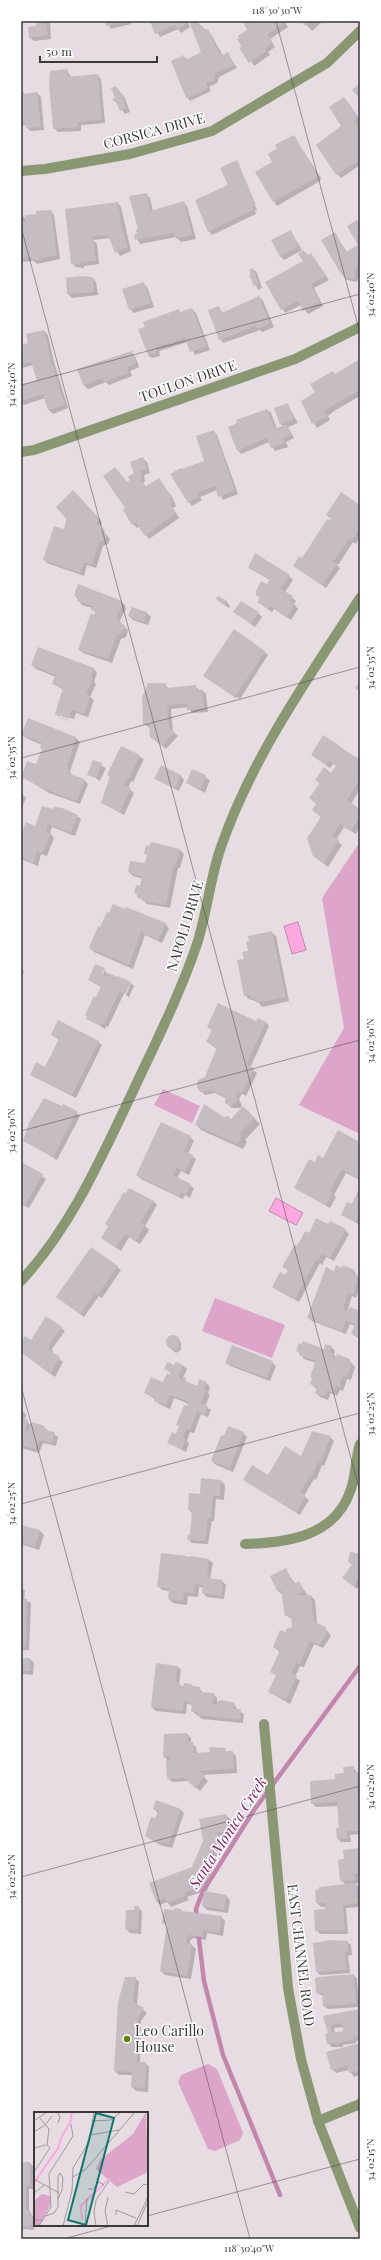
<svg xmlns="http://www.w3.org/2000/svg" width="381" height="2260" viewBox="0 0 381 2260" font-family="'Playfair Display',serif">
  <rect width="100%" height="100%" fill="#e6dce2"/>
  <g fill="#dca5c9">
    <path d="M360,842V1134L299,1105L344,1028L322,898Z"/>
    <path d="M163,1089L200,1106L192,1123L154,1105Z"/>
    <path d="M215,1298L285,1325L272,1358L202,1331Z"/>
    <path d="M208,2064L217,2069L243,2133L240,2140L215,2151L208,2149L178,2082L181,2075Z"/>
  </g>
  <g fill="#fda7e1" stroke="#c386af">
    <path d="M298,922L306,950L292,954L284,926Z"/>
    <path d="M276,1198L303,1213L296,1225L269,1211Z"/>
  </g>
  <g fill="#0003" fill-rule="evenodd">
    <path d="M38,21H50L51,39L34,41L30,38Z"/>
    <path d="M106,21H130L131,24L111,29Z"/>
    <path d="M151,21H187L190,27L181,33L178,29L160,37Z"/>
    <path d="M244,21H284L288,27L270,39L275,47L268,52L270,55L254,66L242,45L248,30Z"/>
    <path d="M303,21H323L312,31Z"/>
    <path d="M192,22L200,25L211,34L223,56L228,54L237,68L219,77L217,83L209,87L211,91L190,101L187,97L183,56L188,60L202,52Z"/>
    <path d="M67,70L71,77L97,75L101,79L105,123L81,125V131L58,132L54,128L53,117Z"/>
    <path d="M21,81L22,91L25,94L37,93L41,97L44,130L30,131L26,125H21Z"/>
    <path d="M116,87L125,98L130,112L125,114L115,101Z"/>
    <path d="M348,102L360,120L358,126L360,130V165L341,178L337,174Z"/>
    <path d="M294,137L321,178L320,181L277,206L256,172L274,163Z"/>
    <path d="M236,161L240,165H237L257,210H255L256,214L212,235L209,231L229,185Z"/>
    <path d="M146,194L150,198L153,211L184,203L187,206L196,239L181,242L176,237L140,244L135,235H138Z"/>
    <path d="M118,203L121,207L131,251L120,256L110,238L93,240L97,244L99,264L84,266V268H82L76,267L72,263L66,210Z"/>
    <path d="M51,211L54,215L60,259L37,264L34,261L21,262V215L26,219Z"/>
    <path d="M357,221L360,224V270L357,282L347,280L341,273L334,233L347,252L359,245Z"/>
    <path d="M291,232L302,250L284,260L280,256Z"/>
    <path d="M311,254L329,280L314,288L323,306L308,314L301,305L285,313L267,282L305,262Z"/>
    <path d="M253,269L257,273L262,288L258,290L251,276Z"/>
    <path d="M93,278L96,282L98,295L72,298L68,294L67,279Z"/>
    <path d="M143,283L147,287L154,307L134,313L130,309Z"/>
    <path d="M259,297L263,301L274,327L262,332L260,330L223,343L220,339L218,307L223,313Z"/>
    <path d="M192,309L196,313L210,350L195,355L188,342L159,351L160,356L152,358L148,355L146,327L179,311L181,313Z"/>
    <path d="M44,331L48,335L54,362L68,408L53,414L49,410L45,398L24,405L21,402V386L39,380L34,365L21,368V346L29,344Z"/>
    <path d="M131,352L135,356L139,367L130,371L132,376L109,385L106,382L88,389L84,385L78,370Z"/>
    <path d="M360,361V396L334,411L328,416L330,420L317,428L302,401L317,393L335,375Z"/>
    <path d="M287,404L298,423L288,427L294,438L286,442L288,447L275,451L269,442L241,454L238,450L267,410L271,413L277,429L284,427L281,424Z"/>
    <path d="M213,431L217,435L238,494L223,500L217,490L200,497L202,500L192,506L189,502L182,470L205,462Z"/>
    <path d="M143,459L147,462L150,473L144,475L145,481L143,483L146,487L159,479L172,497L176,506L173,508L179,518L149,539L140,526L137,528L133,524L126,508L127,483L132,480Z"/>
    <path d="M73,492L102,522L100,527L110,539L108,544L103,546L96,568L87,565L84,576L47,563L44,559L64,530Z"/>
    <path d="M360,506V537L356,544L353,542L339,564H336L340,568L326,588L294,566L302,560L332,519L327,515Z"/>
    <path d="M249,568L289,576L293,580L285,592L296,601L294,604L298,609L291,620L274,609L272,612L258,602L270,580Z"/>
    <path d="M75,595L122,602L125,605L126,609L119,622L128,630L126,637L121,639L112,663L83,653L79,649L96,613L92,608L82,605Z"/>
    <path d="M218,597L227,602L230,606L229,608L221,603L217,599Z"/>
    <path d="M132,608L147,613L151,617L148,625L133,620L129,616Z"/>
    <path d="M234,612L258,613L262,617L255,627Z"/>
    <path d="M39,648L94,669L97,673L94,682L96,684L90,697L94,700L88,717L76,713L74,719L59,715V717L73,722L60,718L56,714L64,690L53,684L56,677L36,669L32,665Z"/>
    <path d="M264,652L268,655L240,699L237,697L236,698L204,676Z"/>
    <path d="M165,684L169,689L195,686L199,690H202L206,694L208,712L192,713L188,707L171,709L173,732L178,736L166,749L155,740L150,728L144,724Z"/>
    <path d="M29,719L76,738L80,742L70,771L72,776L84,780L88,784L80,804L49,793L22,776L37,765L43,750L42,745L26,738L22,735Z"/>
    <path d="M339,746L360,761V789L351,804L360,810V827L356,834L344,827L336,840L342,845L328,867L314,856L322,818L313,810L317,804L320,784L316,780L332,774L337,767L333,764L330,768L312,755Z"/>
    <path d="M121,748L144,759L133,782L131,781L128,788L134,793L124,815L102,803L110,777L108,775Z"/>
    <path d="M94,761L106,768L100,781L89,774Z"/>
    <path d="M192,771L210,780L205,793L187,783Z"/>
    <path d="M181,776L184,780L179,791L155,778Z"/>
    <path d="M21,793L26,798L21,809Z"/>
    <path d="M77,816L81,819L75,836L52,827L50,833L54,838L47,856L41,854L38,866L21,859V838L35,827Z"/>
    <path d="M151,843L180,850L184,854L180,868H178L170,908L147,904L135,893L140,887L143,879L133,876L129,872L146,864L148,856L145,853Z"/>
    <path d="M165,924L169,928L162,943L145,935L133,969L94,952L90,948Z"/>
    <path d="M272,933L276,936L289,1001L262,1007L258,1002L249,999L245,995V959L249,952L250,941Z"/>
    <path d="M21,968L24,971L21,979Z"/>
    <path d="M105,970L107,974L129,983L108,1027L106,1026L105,1029L87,1018L101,987L89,980L101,979Z"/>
    <path d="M131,983L134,986L129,997L126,995Z"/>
    <path d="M257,1022H266L269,1026L250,1068L257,1073L246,1096L242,1094L239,1099L242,1106L240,1108H232L226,1103V1098L215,1093L205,1095L201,1091L217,1049L207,1042L213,1031L208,1027Z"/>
    <path d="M53,1035L98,1042L102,1045L76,1098L31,1075L46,1068L60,1041Z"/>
    <path d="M62,1107L76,1112L80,1116L57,1160L25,1141Z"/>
    <path d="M243,1107L260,1124L245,1140L247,1142L243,1149L201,1130L196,1124L224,1118L231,1120Z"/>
    <path d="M190,1137L194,1141L188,1154L196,1159L189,1175L181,1171L177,1178L194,1188L190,1198L185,1195L183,1199L141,1179L137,1175Z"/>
    <path d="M360,1143V1180L346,1173L334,1195L336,1197L330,1208L295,1188L315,1163Z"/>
    <path d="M21,1163L46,1179L29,1208L21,1204Z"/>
    <path d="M360,1188V1225L342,1215L352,1206Z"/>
    <path d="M153,1201L157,1205L145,1226L149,1230L140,1244L129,1237L121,1251L102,1238Z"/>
    <path d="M328,1226L345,1230L349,1234L334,1261L326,1257L322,1265L320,1263L299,1302L277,1290L273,1287L286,1276L288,1271L284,1267L298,1247L309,1235Z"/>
    <path d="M117,1267L121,1270L102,1298L99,1296L84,1317L57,1297Z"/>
    <path d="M343,1269L354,1271L360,1280V1289L356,1298L352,1296L347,1312H360V1339L352,1334L355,1326L350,1324L346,1334L312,1321L308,1318L334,1272Z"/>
    <path d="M61,1328L65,1331L52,1349L53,1354L63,1362L55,1377L21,1352V1344Z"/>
    <path d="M174,1336L181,1342V1350L176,1353L169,1347V1340Z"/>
    <path d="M331,1347L335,1351L334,1355L337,1357L349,1360L355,1367L351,1380L347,1379L343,1391L340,1390L337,1396L331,1393L328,1400L320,1397L316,1393L317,1389L311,1384L316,1363L304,1359L297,1350H324Z"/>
    <path d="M272,1362L276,1366L270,1381L230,1366L226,1363Z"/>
    <path d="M175,1366H183L187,1369L183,1378L189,1384L197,1387L206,1383L210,1387L208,1393L210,1395L205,1406L211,1410L208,1417L201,1414L194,1433L190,1432L187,1441L189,1443L186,1452L169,1443L177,1435L189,1404L174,1398L170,1409L159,1404L155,1399L145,1393L164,1384L172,1374L166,1369Z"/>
    <path d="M21,1410L26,1414L25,1420L31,1425L44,1428L58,1437L56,1446L43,1443L39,1453L21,1448Z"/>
    <path d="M243,1433L247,1437L233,1472L216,1465L212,1461Z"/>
    <path d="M330,1437L334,1441L324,1466L322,1465L316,1480L314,1479L304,1496L309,1500L300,1515L244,1480L268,1477L302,1457Z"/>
    <path d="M221,1481L225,1485L224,1500L216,1499L214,1521H212L208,1544L192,1543L188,1539L191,1536L193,1514L189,1510L201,1495Z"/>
    <path d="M21,1526L40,1531L44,1535L39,1550L21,1544Z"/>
    <path d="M360,1555V1585L357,1589L347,1581L353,1565L349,1562Z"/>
    <path d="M187,1557L209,1560L213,1563L210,1579L222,1581L226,1585L224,1599L207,1597L203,1593V1588L199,1587L198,1597L188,1596L187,1605L173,1603L169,1599L170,1591L162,1590L158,1586Z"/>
    <path d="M286,1570L295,1584L299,1582L308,1596H311L315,1600L317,1624L325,1628L331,1636L323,1648L314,1644L304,1667L300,1666L295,1677L300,1681L290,1704L269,1692L277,1676L271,1672L280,1652L274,1647L293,1627L292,1619L286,1615L282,1594L278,1591Z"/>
    <path d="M21,1587L25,1591L24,1600L31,1603L29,1650H21Z"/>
    <path d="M21,1659H30L34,1663L33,1675L23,1674V1679H21Z"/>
    <path d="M177,1666L181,1670L179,1684L182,1687L191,1685L199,1688L203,1693L213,1694L217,1698V1702L234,1704L238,1710L244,1714L243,1723L202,1719L192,1711L193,1705L187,1704L186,1714L156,1711L152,1707Z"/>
    <path d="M187,1734L191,1738V1743L196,1747L197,1754L211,1753L224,1749L227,1752H232L236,1756L237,1773L202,1775L208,1781L200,1791L189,1781L172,1782L168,1778V1761L164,1756Z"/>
    <path d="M353,1767L360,1776V1834L350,1835L351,1842H341L338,1839L340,1829L338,1806L316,1807L312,1803L336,1780Z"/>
    <path d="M154,1809H180L184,1813L172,1848L160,1845L146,1836L158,1813Z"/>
    <path d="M226,1815L230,1819L232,1834L220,1836L222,1844L206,1884L208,1890L187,1897L189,1900L171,1907L167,1902L160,1905L156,1901L193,1868Z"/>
    <path d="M360,1849V1877H358V1883L355,1884L360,1888V1907L346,1908L348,1934H320L316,1930L326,1910V1907H321L317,1903L320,1890L346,1885L341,1880L345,1860Z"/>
    <path d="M226,1896L230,1900L228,1913L207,1910L203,1906Z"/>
    <path d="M138,1907L142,1911L141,1934L130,1933L126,1929Z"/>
    <path d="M181,1910L184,1913L221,1917L225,1921L223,1936L207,1933L206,1940L193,1938L190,1941V1944L196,1949L191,1979L165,1975L161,1971L167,1926L163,1922L175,1911Z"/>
    <path d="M347,1942L351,1945L352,1955L348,1956L350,1973L320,1975L317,1972Z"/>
    <path d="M353,1975L357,1979L359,2007L328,2009L324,2006L323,1996L317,1993Z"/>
    <path d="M135,1978L139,1982L137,2005L147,2013L141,2021L140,2063H145L149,2067L148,2092L136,2091L132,2087V2075H119L115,2071Z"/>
    <path d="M360,2010V2040L356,2041V2043L343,2045V2047H332L328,2043L329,2034L324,2016ZM343,2027L344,2032L335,2033L334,2028Z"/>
    <path d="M360,2044V2075L354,2077L349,2070L336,2073L332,2069Z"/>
    <path d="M21,2161L23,2163H30L34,2167V2189H29V2211L35,2219L34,2230L21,2229Z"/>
  </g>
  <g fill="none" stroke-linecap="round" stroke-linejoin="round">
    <g stroke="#c386af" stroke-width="4.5">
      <path d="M197,1917L196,1909L203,1891L254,1810L360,1666"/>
      <path d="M198,1931L204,1981L223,2055L280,2195"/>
    </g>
  </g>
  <g fill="#c6bdc3" fill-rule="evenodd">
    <path d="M38,21H50L46,22L48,35L29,38L28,27L35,26Z"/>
    <path d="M105,21H124V22L106,26Z"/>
    <path d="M150,21H186L187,23L177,30L175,25L155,34Z"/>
    <path d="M189,21L198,22L204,30L208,29L221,56L228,52L234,65L215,73L214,80L206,83L208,88L202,92L186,98L171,61L184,55L186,60L201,52Z"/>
    <path d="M243,21H283L284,23L267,35L271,38L272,43L265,48L267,51L249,63L239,48L244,44L241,46L237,39L239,38L238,36L247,30Z"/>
    <path d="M301,21H311L306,26Z"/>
    <path d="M67,69L68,77L98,74L102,120L78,122V127L53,129L52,119L54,117H52L49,85L50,71Z"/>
    <path d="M360,83V99L352,90Z"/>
    <path d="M116,86L120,94L122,93L126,108L120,111L116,101L114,102L112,99L115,98L111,88Z"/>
    <path d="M21,90L23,94L37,92L41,127L26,128L25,122H21Z"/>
    <path d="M344,97L358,117L354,122L360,130V160L336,175L316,145L341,126L329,107Z"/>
    <path d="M294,135L317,174L316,178L273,202L255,172L272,162L268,154L277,148L275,145Z"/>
    <path d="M237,160L256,205L252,206L253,210L208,232L195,200L228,185L220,168Z"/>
    <path d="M147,193L150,211L184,201L192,235L176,239L174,233L135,240L134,235L137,234L136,229H138L129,196Z"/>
    <path d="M118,202L122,230L128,247L115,253L108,235L91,237L93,239L96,261L80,262L81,264L77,265V263L71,264L65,209Z"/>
    <path d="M51,210L57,255L42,258L41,260H32L31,257L21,258V214L23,221H25V215L36,214V211Z"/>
    <path d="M357,220L360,224V264L356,267L354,279L343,277V273L341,274L321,240L335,232L346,252L358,245L347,226Z"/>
    <path d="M291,230L298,246L280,257L271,240Z"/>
    <path d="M303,250L308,255L311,253L326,276L311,284L320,302L303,311L298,301L281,310L265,282L303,261L298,254Z"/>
    <path d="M253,268L259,284L254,286L249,275H251L249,270Z"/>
    <path d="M80,276L93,277L94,292L67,294L66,278Z"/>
    <path d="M144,282L151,303L129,310L122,289Z"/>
    <path d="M259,296L270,323L258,329L256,326L219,340L208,310L219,306L222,313Z"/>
    <path d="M192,308L207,346L190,352L185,338L156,347L157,352L148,355L138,329L145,327L143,322L179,309L180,312Z"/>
    <path d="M44,330L50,358L65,405L48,410L43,394L21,401V385L37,380L31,362L21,364V345L28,343L26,334Z"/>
    <path d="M132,351L136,363L127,367L129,373L104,382L103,378L83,385L77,369Z"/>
    <path d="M360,359V390L330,407L324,411L327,416L312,424L301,401L315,392L310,384L333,371L335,374Z"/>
    <path d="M288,403L294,419L280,425L274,408Z"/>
    <path d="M267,409L275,429L287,424L291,435L283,438L285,443L271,448L267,438L237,451L228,427L237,423L236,420Z"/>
    <path d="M214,430L235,490L218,497L215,486L197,493L199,496L188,503L170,474L181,468L182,469L204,461L196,436Z"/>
    <path d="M143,457L147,469L141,471L142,477L140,479L145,487L159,478L168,492L173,502L170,504L176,513L145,536L136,523L132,525L123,510L125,508L103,476L115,467L127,482L130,480L128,477L134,473L130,462Z"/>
    <path d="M73,490L99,518L96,525H100L99,528L104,529L106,535L105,540L99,542L92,565L84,562L80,573L43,560L54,526L64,529L67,520L56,507Z"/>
    <path d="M341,492L360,505V528L352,540L349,539L335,560L332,561L337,564L322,585L293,566L299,556L302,558L327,519L330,520L331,518L326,515Z"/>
    <path d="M255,553L290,575L281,589L293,596L290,601L295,604L287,617L270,606L268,609L257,602L260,598L256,595V591L261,581L267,584L270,579L248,568Z"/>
    <path d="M78,584L122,601L121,603L123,604L116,618L125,626L122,633L117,635L108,659L78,650L91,613L94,615L95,612L91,610L92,606L77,601L78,596L74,595Z"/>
    <path d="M218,596L227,601L225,605L216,599Z"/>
    <path d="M241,601L259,612L251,624L233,612Z"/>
    <path d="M132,607L147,612L144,622L128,616Z"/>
    <path d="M234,629L265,651L236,696L233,694L232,695L203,676Z"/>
    <path d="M38,647L94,668L91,677L93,679L86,694L90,696L84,714L72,710L69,719L55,714L63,688L52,684L55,675L31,665Z"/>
    <path d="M360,681V692L355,688Z"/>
    <path d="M148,683H165L166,688L196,685V690L202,689L204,708L187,710L186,704L167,705L169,728L175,732L162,746L150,737L149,724L143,725L142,697Z"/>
    <path d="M28,718L76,737L67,766L69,774L85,779L77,801L44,789L21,777L27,761L36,764L42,749L40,748L42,743L21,735Z"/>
    <path d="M323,735L339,745L338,747L360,759V779L347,800L360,809V817L351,831L340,824L332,836L339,840L324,864L313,856L307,838L321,817L312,810L316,804L309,798L320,783L315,780L324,767L331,773L336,766L329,761L326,765L311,755Z"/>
    <path d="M121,746L140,755L129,779L127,778L124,785L131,788L120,812L101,803L110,776L107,775Z"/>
    <path d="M93,760L102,763L96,778L87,775Z"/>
    <path d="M161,765L181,775L175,788L154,779Z"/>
    <path d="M192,769L206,775L201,789L186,783Z"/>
    <path d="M42,806L54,809V807L62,808L78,815L71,833L48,824L46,831L51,833L43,853L37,851L34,863L21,858V835L26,822L35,826Z"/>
    <path d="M151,842L180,849L176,865H174L166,905L142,901V899L137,898V894H134L136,885L140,886L142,877L128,872L130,861L145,863L147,855L144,854L146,845L150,846Z"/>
    <path d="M113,904L125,909L126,907L166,923L158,940L141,932L129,965L89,948L98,926L100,927L107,912L109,913Z"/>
    <path d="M272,931L286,997L257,1003L256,998L251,999L250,995L244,996L237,960L244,959L242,952L248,951L246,942L249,941L248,936Z"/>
    <path d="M95,964L105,968L102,974L107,976L108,973L117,977L118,976L131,982L125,994L120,991L104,1024L102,1023L101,1026L86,1019L87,1016L85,1015L94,996L96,997L100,989V985L88,980Z"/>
    <path d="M218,1003L256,1021L258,1018L266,1022L246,1065L254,1068L242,1093L238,1091L236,1095L238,1101L231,1106L225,1103V1096L210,1090L200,1092L197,1087L198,1080L205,1077L217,1047L206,1042L212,1030L207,1027Z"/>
    <path d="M58,1020L99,1041L72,1095L30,1075L36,1062L45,1067L59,1039L51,1035Z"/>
    <path d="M44,1098L62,1106L63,1104L77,1111L53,1157L23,1141L29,1123Z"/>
    <path d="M204,1104L224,1117L228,1116L231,1119L243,1106L255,1118L239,1134L242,1136L237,1144L195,1125Z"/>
    <path d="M161,1122L191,1136L184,1151L193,1155L185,1171L177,1168L173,1175L191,1184L186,1195L181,1192L179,1196L136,1175Z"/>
    <path d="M338,1130L360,1142V1179L342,1169L330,1191L333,1192L326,1205L294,1188L309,1159L315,1162L318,1155L323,1158Z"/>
    <path d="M21,1162L43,1174L25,1205L21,1203Z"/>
    <path d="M360,1186V1213L356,1222L341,1215L347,1202L352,1204Z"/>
    <path d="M129,1188L154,1201L141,1222L145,1225L136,1241L125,1234L116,1248L101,1238L108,1226L105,1224L124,1192L126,1193Z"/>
    <path d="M316,1218L328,1224L330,1221L346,1229L330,1258L322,1254L318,1261L316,1260L295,1299L272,1287L280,1272L285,1275L288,1270L282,1267L295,1244L297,1246L305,1231L309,1233Z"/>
    <path d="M91,1247L118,1266L97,1295L95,1293L80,1314L56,1297Z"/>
    <path d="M336,1265L342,1268L343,1265L355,1270L353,1273L358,1276L353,1295L348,1293L343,1309L348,1311L350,1307L360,1311V1338L351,1334L355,1324L346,1321L342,1331L307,1318L326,1267L334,1271Z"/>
    <path d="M46,1316L62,1327L49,1345V1350L60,1357L50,1374L21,1352V1342L25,1336L31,1340Z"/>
    <circle cx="173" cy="1342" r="7"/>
    <path d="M303,1341L324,1349L325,1344L332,1346L330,1352L333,1353L332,1356L336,1357L337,1354L350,1359L349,1362L352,1363L347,1377L343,1376L339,1388L336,1386L334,1393L327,1390L324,1397L315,1393L317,1387L310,1384L312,1378L310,1377L316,1361L299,1355L300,1352L296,1351L299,1343L302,1344Z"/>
    <path d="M232,1345L273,1361L267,1378L225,1363Z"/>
    <path d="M167,1362L174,1365L176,1362L183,1365L178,1378L183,1380L184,1377L186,1378L185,1381L197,1386L199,1379L207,1382L204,1389L206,1390L201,1403L208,1406L205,1414L197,1411L190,1430L186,1429L183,1437L186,1439L182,1449L167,1443L172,1432L176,1434L179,1426L176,1425L184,1405L187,1406L189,1402L170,1395L166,1406L154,1401L155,1397L144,1393L151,1377L163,1382L167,1373L170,1375L171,1372L164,1369Z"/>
    <path d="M21,1418L28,1420L25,1431L28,1432L31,1422L42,1425L45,1427L44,1430L55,1432L52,1443L39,1440L35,1449L21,1446Z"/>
    <path d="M228,1426L244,1432L230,1468L211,1461L221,1435L224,1436Z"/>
    <path d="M312,1431L331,1436L320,1463L318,1462L312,1477L310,1476L300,1492L306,1496L296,1512L243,1480L252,1465L268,1475L285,1446L301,1456Z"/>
    <path d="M201,1478L221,1480L220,1496H213L211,1518H208L205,1541L187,1540L188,1535H190L192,1511L188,1510L189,1493L200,1494Z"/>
    <path d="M21,1525L40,1530L35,1547L21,1542Z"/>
    <path d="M350,1552L360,1554V1577L353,1586L342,1578L353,1563L348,1562Z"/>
    <path d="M161,1553L187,1556V1558L190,1556L209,1559L207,1578L223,1580L221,1596L202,1593L203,1585L195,1584L194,1593L184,1592L183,1601L168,1599L169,1588L157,1587Z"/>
    <path d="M286,1568L293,1584L299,1581L304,1591L298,1594L299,1595H311L314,1624L315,1622L326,1627L325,1629L328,1631L319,1645L310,1641L300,1664L296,1663L291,1674L297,1676L286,1700L268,1692L276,1675L270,1672L280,1650L273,1647L280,1630L286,1632V1629L292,1627L291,1615L285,1616L281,1590L277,1591L270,1576Z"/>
    <path d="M21,1598L27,1599L26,1647H21Z"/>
    <rect x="21" y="1658" width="9" height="13"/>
    <path d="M156,1663L177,1666L176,1682H179L181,1686H183L184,1683L191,1684V1686L200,1687L199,1692L214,1693L213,1704H217L218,1701L222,1700L235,1703L234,1709H241L240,1720L198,1715V1712L191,1711L192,1703L189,1702L184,1701L183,1711L151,1707Z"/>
    <path d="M187,1733L188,1742H193L194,1753L210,1752L209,1747L225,1748V1751H233L234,1769L199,1771L205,1776L195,1788L184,1778L167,1779L166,1760H170V1756L163,1757L164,1734Z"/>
    <path d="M354,1766V1772H357L360,1831H347L348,1838L337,1839L336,1828H339L337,1802L311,1804L310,1781L335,1779V1774L344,1773L343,1767Z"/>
    <path d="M156,1800L181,1809L169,1844L155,1842L145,1836L151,1817L156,1818L158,1811L153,1809Z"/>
    <path d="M226,1814L229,1831L217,1832L218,1839L202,1879L204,1886L184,1893L185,1896L167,1903L165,1898L156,1901L149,1883L192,1867L203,1841L199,1819Z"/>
    <path d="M360,1848V1873L354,1874L355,1880L340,1881L338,1860L344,1859L343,1850Z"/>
    <path d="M356,1883L358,1903L343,1905L345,1930L315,1931L314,1910L325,1909V1903H316L315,1890L319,1889V1887Z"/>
    <path d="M204,1891L227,1895L224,1910L202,1906Z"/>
    <path d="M134,1906H139L138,1930L125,1929L126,1910H134Z"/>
    <path d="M175,1908L181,1909V1911L222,1916L219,1933L203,1930L202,1937L189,1935L187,1937L186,1943L192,1944L187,1976L160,1971L167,1925L162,1923L164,1909L174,1910Z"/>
    <path d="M331,1940L348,1941V1952H345L347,1970L316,1972L313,1943Z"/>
    <path d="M354,1974L356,2004L323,2006L322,1993H316L315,1979L318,1977Z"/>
    <path d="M125,1977H136L133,2002L144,2008L138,2017L137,2062H146L145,2088L131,2087L132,2072L114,2071L118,2002Z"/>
    <path d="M360,2009V2036L353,2037V2040L339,2042V2043L327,2044L325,2034L328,2033L323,2016ZM342,2023L343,2031L332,2033L331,2025Z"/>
    <path d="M360,2043V2070L349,2073L347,2066L331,2070L326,2052Z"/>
    <path d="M21,2162H30V2185H26V2210H30L33,2220L30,2226L21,2227Z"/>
  </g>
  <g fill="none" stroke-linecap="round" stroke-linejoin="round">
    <g stroke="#899772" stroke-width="10">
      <path d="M21,171L45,169L130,154L212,131L327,63L360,31"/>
      <path d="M21,452L34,450L295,359L360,327"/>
      <path d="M21,1281C72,1226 102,1156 134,1089C156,1042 180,994 197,944C207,913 210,878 221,847C252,757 309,677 360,598"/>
      <path d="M245,1544C288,1543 336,1536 351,1489C356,1475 355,1459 360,1444"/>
      <path d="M264,1724L288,1988L301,2059L318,2121L360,2228"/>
      <path d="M318,2121L360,2104"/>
    </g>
  </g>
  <path fill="none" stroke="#3b383a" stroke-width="1" stroke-opacity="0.45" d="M276,21L360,333M21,227L360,1492M21,385L360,294M21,758L360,667M21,1131L360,1040M21,1386L250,2239M21,1504L360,1413M21,1877L360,1786M147,2216L360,2159M63,2239L115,2225"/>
  <circle fill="#638400" stroke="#fff" stroke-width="1.5" cx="127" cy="2039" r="4"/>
  <g text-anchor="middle" stroke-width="3" stroke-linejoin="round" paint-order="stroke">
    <g font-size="14" fill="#3b383a" stroke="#fff">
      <text transform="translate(154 131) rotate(-15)" y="5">CORSICA DRIVE</text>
      <text transform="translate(188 381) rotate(-19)" y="5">TOULON DRIVE</text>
      <text transform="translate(185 926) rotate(-73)" y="5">NAPOLI DRIVE</text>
      <text transform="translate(301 1955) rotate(83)" y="5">EAST CHANNEL ROAD</text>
    </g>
    <g font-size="14" fill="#3b383a" stroke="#fff" text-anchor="start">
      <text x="135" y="2036">Leo Carillo<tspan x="135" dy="16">House</tspan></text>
    </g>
    <g font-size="15" font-style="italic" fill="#801e68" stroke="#fff">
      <text transform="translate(228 1833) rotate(-57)" y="5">Santa Monica Creek</text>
    </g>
  </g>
  <g transform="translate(34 2112)">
    <rect width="114" height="114" fill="#e6dce2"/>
    <path d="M112,0L114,60L83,75L62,57L66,48L99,22ZM8,82L16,84V94L5,114H0V92L2,87Z" fill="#dca5c9"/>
    <path fill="none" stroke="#fda7e1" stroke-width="2" d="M0,71L24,36L28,24L36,11L38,0M48,108L47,94L75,67"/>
    <path fill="none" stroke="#a29a9f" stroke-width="1" d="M23,0L26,5L24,11M0,9L13,0M58,9L77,8L87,0M0,20L11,13L18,4M56,23L85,18M0,36L12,33M0,60L16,36L13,33L15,17L5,5M39,65L52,57L101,0M0,67L25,81M54,77H59L65,70L70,73M91,80L100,82L109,73L114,72M0,81L10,73M0,101L1,108H9M82,103V98L102,106M12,104L20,101L24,95V65L26,61L29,66L28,78L24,87M5,114L17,95L15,62L39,24L37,12M29,114L38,79L39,56L55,30L60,0M51,114L53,86M62,114L60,100L62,88L75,69M74,114L71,99L74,85M100,114L114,85M103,114L114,89"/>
    <path fill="#0f766e" fill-opacity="0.15" stroke="#0f766e" stroke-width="2" d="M62,1L80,6L52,113L34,108Z"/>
    <rect width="114" height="114" fill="none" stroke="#3b383a" stroke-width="2"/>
  </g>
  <rect width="381" height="2260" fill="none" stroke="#ffffff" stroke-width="44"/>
  <path d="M40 56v6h117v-6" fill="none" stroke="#3b383a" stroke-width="2"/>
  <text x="46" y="56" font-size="12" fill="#3b383a" stroke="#ffffff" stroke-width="3" paint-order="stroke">50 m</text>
  <rect x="22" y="22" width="337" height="2216" fill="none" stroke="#3b383a" stroke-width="1.5"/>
  <g font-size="10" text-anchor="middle" fill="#3b383a">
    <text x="277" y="14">118°30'30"W</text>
    <text transform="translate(370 295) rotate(-90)" y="4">34°02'40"N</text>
    <text transform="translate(11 385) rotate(-90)" y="4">34°02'40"N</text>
    <text transform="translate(370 668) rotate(-90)" y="4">34°02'35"N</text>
    <text transform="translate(11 758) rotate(-90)" y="4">34°02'35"N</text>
    <text transform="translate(370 1041) rotate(-90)" y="4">34°02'30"N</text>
    <text transform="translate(11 1131) rotate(-90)" y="4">34°02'30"N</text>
    <text transform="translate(370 1414) rotate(-90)" y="4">34°02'25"N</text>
    <text transform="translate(11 1504) rotate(-90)" y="4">34°02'25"N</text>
    <text transform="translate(370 1787) rotate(-90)" y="4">34°02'20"N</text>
    <text transform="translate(11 1877) rotate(-90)" y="4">34°02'20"N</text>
    <text transform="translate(370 2160) rotate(-90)" y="4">34°02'15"N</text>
    <text x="249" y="2252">118°30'40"W</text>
  </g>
</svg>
